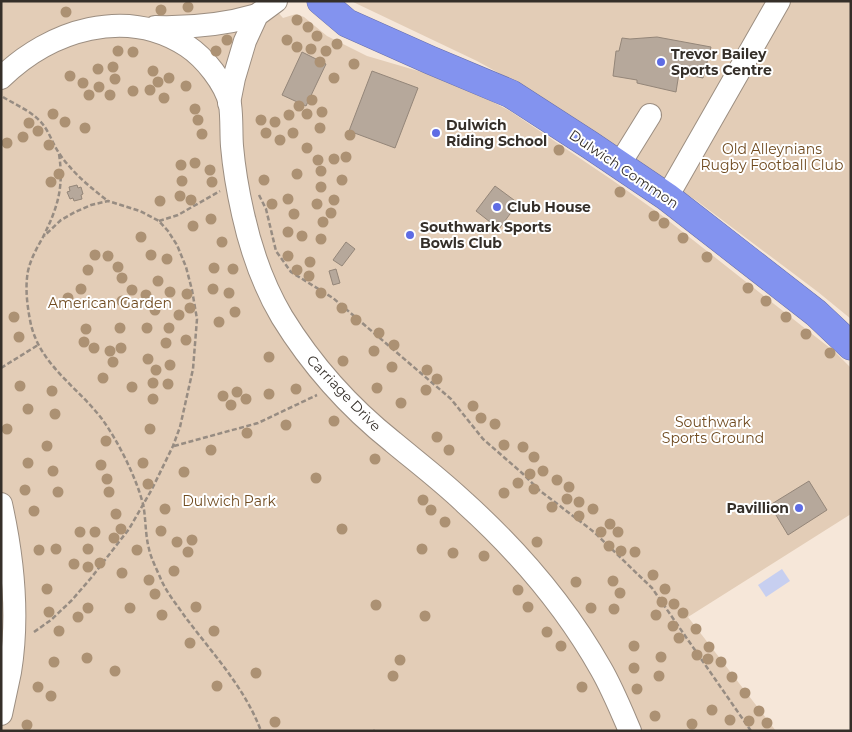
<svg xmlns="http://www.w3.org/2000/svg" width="852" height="732" viewBox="0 0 852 732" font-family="Montserrat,sans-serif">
  <rect width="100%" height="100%" fill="#f6e7d9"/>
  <g fill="#e3cdb7">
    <path d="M1,1H268L283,18L296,14L304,17L327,36L367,56L432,75L470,90L510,111L615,182L660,214L835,352L851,368V514L688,617L776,731H1Z"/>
    <path d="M351,1H851V319L818,292L697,201L513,81L477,61Z"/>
  </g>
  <path fill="#c7cff0" d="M782,569L790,581L766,597L758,585Z"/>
  <g fill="#b6a89b" stroke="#948679">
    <path d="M657,37L711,47L703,78L679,73L676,92L637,83V80L613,76L616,51H619L622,38L630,39Z"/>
    <path d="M302,52L326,64L306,106L282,95Z"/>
    <path d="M372,71L418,88L395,148L349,131Z"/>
    <path d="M77,185L78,188L81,187L83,194L81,195L82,199L74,201L73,198L70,199L67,192L70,191L69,187Z"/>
    <path d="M495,186L518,203L499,229L476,211Z"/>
    <path d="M346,242L355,249L342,266L333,260Z"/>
    <path d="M336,269L340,283L333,285L329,271Z"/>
    <path d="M809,481L827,510L788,535L770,505Z"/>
  </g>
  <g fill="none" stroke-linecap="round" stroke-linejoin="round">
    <g stroke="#9c8e81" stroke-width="24">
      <g id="minor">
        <path d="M155,27C190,28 223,25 257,15"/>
        <path d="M1,78C50,30 126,6 187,46C205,58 225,83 230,104C232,118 231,133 232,146C234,169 238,192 243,214C251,250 263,285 282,317C311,364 349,407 393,442C417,462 442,481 465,503C517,550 566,607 601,669C612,688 621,710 630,731"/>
        <path d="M229,103L234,78L245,41L257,15L276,1"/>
        <path d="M619,165L650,115"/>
        <path d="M667,197L779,1"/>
        <path d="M1,504C13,558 19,617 10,672C7,686 4,700 1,714"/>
      </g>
    </g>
    <g stroke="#6870aa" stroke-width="29">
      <path id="highway" d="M321,1L347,23L430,60L511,94L590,145L667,197L816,313L851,346"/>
    </g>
    <g stroke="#978c82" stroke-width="2.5" stroke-dasharray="5 2.5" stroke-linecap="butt">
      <path d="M3,97C14,104 29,110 39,120C50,131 52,144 61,156C74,174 91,188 108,201"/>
      <path d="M59,154C64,187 58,207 43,237C37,248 31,258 28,271C25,287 27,304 30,320C38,364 77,386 102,419C118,441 136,477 143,504C146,518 145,534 149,549C151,558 156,568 160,577C166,592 177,605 186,618C213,654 245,688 261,731"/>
      <path d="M259,195L266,209L276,251L291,272L333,298L451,399L483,439L522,473L539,490L594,532L652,588L751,731"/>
      <path d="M159,221L178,215L220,191"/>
      <path d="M1,368L38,345"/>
      <path d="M174,446L258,423L317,395"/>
      <path d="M34,632L51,620L72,600L91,578L129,529L152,489L173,446L180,427L193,369L197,319L192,290L186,267L177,245L168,231L159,221L140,211L108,201L91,205L75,212L61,220L44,236"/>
      <path d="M373,731H375"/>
    </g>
    <use href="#minor" stroke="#fff" stroke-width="22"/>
    <use href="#highway" stroke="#8393ef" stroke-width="28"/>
  </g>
  <g fill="#ac9173">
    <circle cx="188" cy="7" r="5.5"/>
    <circle cx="161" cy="10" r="5.5"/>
    <circle cx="66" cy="12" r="5.5"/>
    <circle cx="297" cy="20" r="5.5"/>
    <circle cx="308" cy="27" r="5.5"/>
    <circle cx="317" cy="36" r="5.5"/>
    <circle cx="227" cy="40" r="5.5"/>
    <circle cx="287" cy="40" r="5.5"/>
    <circle cx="337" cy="44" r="5.5"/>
    <circle cx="297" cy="47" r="5.5"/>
    <circle cx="311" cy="49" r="5.5"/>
    <circle cx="118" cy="51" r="5.5"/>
    <circle cx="216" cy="51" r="5.5"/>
    <circle cx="326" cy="51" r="5.5"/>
    <circle cx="133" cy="52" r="5.5"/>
    <circle cx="320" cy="62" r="5.5"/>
    <circle cx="354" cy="64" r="5.5"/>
    <circle cx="113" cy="67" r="5.5"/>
    <circle cx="98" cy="69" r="5.5"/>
    <circle cx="153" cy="71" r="5.5"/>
    <circle cx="70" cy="76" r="5.5"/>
    <circle cx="169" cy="78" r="5.5"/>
    <circle cx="334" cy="78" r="5.5"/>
    <circle cx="115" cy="79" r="5.5"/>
    <circle cx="158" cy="82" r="5.5"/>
    <circle cx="83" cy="83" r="5.5"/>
    <circle cx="186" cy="86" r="5.5"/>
    <circle cx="99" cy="87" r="5.5"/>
    <circle cx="150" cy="90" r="5.5"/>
    <circle cx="133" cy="91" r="5.5"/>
    <circle cx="89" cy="95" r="5.5"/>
    <circle cx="110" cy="95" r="5.5"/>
    <circle cx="164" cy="98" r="5.5"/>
    <circle cx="312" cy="100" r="5.5"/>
    <circle cx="299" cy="106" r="5.5"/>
    <circle cx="195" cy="109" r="5.5"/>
    <circle cx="322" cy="112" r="5.5"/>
    <circle cx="53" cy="114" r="5.5"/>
    <circle cx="307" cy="114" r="5.5"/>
    <circle cx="289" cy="115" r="5.5"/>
    <circle cx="198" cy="120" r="5.5"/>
    <circle cx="261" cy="120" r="5.5"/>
    <circle cx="65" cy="122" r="5.5"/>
    <circle cx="275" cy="122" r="5.5"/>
    <circle cx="29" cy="123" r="5.5"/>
    <circle cx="85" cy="128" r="5.5"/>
    <circle cx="320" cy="128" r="5.5"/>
    <circle cx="38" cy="131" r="5.5"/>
    <circle cx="266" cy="133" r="5.5"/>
    <circle cx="293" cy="133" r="5.5"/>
    <circle cx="202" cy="134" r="5.5"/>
    <circle cx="350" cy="135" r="5.5"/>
    <circle cx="23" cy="137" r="5.5"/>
    <circle cx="280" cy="140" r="5.5"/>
    <circle cx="7" cy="143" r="5.5"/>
    <circle cx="49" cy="145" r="5.5"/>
    <circle cx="307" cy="148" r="5.5"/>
    <circle cx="559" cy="150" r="5.5"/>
    <circle cx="346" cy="157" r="5.5"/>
    <circle cx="334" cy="159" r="5.5"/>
    <circle cx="318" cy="160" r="5.5"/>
    <circle cx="195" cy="163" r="5.5"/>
    <circle cx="181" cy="165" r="5.5"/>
    <circle cx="210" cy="170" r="5.5"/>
    <circle cx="321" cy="171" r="5.5"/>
    <circle cx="59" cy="174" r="5.5"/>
    <circle cx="297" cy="174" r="5.5"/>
    <circle cx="264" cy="180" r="5.5"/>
    <circle cx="342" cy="180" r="5.5"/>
    <circle cx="182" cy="181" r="5.5"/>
    <circle cx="51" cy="182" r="5.5"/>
    <circle cx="212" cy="182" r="5.5"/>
    <circle cx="321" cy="187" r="5.5"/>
    <circle cx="620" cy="192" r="5.5"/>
    <circle cx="180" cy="196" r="5.5"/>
    <circle cx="288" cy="199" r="5.5"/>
    <circle cx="191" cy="200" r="5.5"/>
    <circle cx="334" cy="200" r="5.5"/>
    <circle cx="160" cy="201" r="5.5"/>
    <circle cx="272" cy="204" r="5.5"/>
    <circle cx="317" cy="204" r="5.5"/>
    <circle cx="331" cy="213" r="5.5"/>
    <circle cx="294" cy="214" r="5.5"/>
    <circle cx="654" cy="216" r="5.5"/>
    <circle cx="211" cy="219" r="5.5"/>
    <circle cx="323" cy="222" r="5.5"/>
    <circle cx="664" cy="223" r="5.5"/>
    <circle cx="193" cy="226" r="5.5"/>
    <circle cx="288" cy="232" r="5.5"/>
    <circle cx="302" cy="236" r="5.5"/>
    <circle cx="141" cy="237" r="5.5"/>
    <circle cx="683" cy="238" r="5.5"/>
    <circle cx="321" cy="239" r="5.5"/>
    <circle cx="222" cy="242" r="5.5"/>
    <circle cx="95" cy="255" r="5.5"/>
    <circle cx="151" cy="255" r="5.5"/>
    <circle cx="108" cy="256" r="5.5"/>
    <circle cx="288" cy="256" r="5.5"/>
    <circle cx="707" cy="257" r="5.5"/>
    <circle cx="167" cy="259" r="5.5"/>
    <circle cx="310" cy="262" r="5.5"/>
    <circle cx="118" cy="267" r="5.5"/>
    <circle cx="214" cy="268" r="5.5"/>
    <circle cx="233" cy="269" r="5.5"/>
    <circle cx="88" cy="270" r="5.5"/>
    <circle cx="297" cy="270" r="5.5"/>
    <circle cx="309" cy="276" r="5.5"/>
    <circle cx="122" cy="278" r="5.5"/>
    <circle cx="158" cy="281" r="5.5"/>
    <circle cx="748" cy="288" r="5.5"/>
    <circle cx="81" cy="289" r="5.5"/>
    <circle cx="213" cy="289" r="5.5"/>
    <circle cx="132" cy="290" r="5.5"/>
    <circle cx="170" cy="292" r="5.5"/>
    <circle cx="229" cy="293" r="5.5"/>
    <circle cx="321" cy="293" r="5.5"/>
    <circle cx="187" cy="294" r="5.5"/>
    <circle cx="146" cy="295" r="5.5"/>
    <circle cx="68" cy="298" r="5.5"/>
    <circle cx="122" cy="301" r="5.5"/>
    <circle cx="766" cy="301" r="5.5"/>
    <circle cx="190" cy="308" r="5.5"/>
    <circle cx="342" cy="308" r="5.5"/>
    <circle cx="155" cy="310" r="5.5"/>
    <circle cx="235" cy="312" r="5.5"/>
    <circle cx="179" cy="315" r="5.5"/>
    <circle cx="14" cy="317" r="5.5"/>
    <circle cx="786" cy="317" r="5.5"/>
    <circle cx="356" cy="320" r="5.5"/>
    <circle cx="219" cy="322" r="5.5"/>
    <circle cx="120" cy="328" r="5.5"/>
    <circle cx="147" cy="328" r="5.5"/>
    <circle cx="169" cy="328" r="5.5"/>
    <circle cx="86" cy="329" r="5.5"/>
    <circle cx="379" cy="333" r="5.5"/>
    <circle cx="806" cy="334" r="5.5"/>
    <circle cx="19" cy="337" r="5.5"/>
    <circle cx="186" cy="340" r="5.5"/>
    <circle cx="84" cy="342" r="5.5"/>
    <circle cx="166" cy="343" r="5.5"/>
    <circle cx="394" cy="345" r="5.5"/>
    <circle cx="94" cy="348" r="5.5"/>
    <circle cx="121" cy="348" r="5.5"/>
    <circle cx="110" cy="351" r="5.5"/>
    <circle cx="374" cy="351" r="5.5"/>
    <circle cx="830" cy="353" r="5.5"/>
    <circle cx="269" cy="357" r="5.5"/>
    <circle cx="148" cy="359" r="5.5"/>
    <circle cx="343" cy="361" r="5.5"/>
    <circle cx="113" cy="362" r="5.5"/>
    <circle cx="170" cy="365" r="5.5"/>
    <circle cx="392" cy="367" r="5.5"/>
    <circle cx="156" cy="370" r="5.5"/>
    <circle cx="427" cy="370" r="5.5"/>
    <circle cx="103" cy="378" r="5.5"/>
    <circle cx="437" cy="379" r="5.5"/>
    <circle cx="153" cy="383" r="5.5"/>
    <circle cx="168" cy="384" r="5.5"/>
    <circle cx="20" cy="386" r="5.5"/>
    <circle cx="132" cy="387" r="5.5"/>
    <circle cx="377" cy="388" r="5.5"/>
    <circle cx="296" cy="389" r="5.5"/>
    <circle cx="426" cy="390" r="5.5"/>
    <circle cx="52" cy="391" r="5.5"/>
    <circle cx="237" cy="392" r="5.5"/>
    <circle cx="269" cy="394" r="5.5"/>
    <circle cx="223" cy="396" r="5.5"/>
    <circle cx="153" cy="399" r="5.5"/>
    <circle cx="246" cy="399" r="5.5"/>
    <circle cx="401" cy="403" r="5.5"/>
    <circle cx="231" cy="405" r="5.5"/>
    <circle cx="473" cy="406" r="5.5"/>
    <circle cx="28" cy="409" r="5.5"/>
    <circle cx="55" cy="414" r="5.5"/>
    <circle cx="481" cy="418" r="5.5"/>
    <circle cx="334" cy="421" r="5.5"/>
    <circle cx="495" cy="424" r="5.5"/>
    <circle cx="286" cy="425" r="5.5"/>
    <circle cx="7" cy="429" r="5.5"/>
    <circle cx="150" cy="429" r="5.5"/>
    <circle cx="247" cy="433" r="5.5"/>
    <circle cx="437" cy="437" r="5.5"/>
    <circle cx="106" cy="441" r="5.5"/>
    <circle cx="504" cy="445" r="5.5"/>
    <circle cx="47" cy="446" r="5.5"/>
    <circle cx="523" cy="447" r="5.5"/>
    <circle cx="211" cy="450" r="5.5"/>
    <circle cx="449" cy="450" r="5.5"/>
    <circle cx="534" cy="457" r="5.5"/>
    <circle cx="375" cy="459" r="5.5"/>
    <circle cx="28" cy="463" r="5.5"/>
    <circle cx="143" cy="463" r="5.5"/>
    <circle cx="101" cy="465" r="5.5"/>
    <circle cx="53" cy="471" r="5.5"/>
    <circle cx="543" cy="471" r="5.5"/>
    <circle cx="184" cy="472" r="5.5"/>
    <circle cx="530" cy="474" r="5.5"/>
    <circle cx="316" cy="478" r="5.5"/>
    <circle cx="107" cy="479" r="5.5"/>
    <circle cx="557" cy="480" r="5.5"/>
    <circle cx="518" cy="483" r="5.5"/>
    <circle cx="148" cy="484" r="5.5"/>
    <circle cx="569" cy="487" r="5.5"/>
    <circle cx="534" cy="489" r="5.5"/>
    <circle cx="25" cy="490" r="5.5"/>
    <circle cx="58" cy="492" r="5.5"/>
    <circle cx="109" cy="492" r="5.5"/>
    <circle cx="504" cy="493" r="5.5"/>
    <circle cx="567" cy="499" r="5.5"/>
    <circle cx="423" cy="500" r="5.5"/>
    <circle cx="579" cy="502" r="5.5"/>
    <circle cx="552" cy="507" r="5.5"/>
    <circle cx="165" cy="509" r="5.5"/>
    <circle cx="593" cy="509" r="5.5"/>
    <circle cx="431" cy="510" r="5.5"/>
    <circle cx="34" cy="511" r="5.5"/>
    <circle cx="116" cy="514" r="5.5"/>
    <circle cx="579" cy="516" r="5.5"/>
    <circle cx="445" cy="522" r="5.5"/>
    <circle cx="610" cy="524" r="5.5"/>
    <circle cx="121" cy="529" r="5.5"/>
    <circle cx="342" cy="529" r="5.5"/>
    <circle cx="161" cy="531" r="5.5"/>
    <circle cx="80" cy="532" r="5.5"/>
    <circle cx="95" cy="532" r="5.5"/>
    <circle cx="601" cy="532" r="5.5"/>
    <circle cx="618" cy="532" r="5.5"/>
    <circle cx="114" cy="538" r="5.5"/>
    <circle cx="192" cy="540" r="5.5"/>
    <circle cx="177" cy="542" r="5.5"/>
    <circle cx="537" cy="542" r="5.5"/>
    <circle cx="609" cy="546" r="5.5"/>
    <circle cx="56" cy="549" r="5.5"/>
    <circle cx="88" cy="549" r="5.5"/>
    <circle cx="422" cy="549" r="5.5"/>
    <circle cx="39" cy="550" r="5.5"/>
    <circle cx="137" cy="550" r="5.5"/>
    <circle cx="621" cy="551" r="5.5"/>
    <circle cx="188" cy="552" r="5.5"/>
    <circle cx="635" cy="552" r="5.5"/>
    <circle cx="453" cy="553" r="5.5"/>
    <circle cx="484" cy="556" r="5.5"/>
    <circle cx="100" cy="563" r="5.5"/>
    <circle cx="74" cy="564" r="5.5"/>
    <circle cx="88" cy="567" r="5.5"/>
    <circle cx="174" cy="571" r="5.5"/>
    <circle cx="122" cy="573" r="5.5"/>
    <circle cx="653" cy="575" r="5.5"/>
    <circle cx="149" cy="580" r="5.5"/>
    <circle cx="613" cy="581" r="5.5"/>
    <circle cx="576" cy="582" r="5.5"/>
    <circle cx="47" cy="589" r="5.5"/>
    <circle cx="665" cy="589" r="5.5"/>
    <circle cx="518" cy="590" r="5.5"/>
    <circle cx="620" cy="593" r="5.5"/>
    <circle cx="155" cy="594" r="5.5"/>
    <circle cx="662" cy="602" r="5.5"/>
    <circle cx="674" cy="604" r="5.5"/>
    <circle cx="376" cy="605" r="5.5"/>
    <circle cx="196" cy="607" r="5.5"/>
    <circle cx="528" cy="607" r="5.5"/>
    <circle cx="88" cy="608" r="5.5"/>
    <circle cx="130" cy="608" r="5.5"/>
    <circle cx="591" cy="608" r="5.5"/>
    <circle cx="614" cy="609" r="5.5"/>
    <circle cx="49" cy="612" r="5.5"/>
    <circle cx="683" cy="613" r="5.5"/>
    <circle cx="162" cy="615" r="5.5"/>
    <circle cx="656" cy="615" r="5.5"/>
    <circle cx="425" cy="616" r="5.5"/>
    <circle cx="78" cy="617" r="5.5"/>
    <circle cx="673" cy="626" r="5.5"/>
    <circle cx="696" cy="629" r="5.5"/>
    <circle cx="59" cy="631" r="5.5"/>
    <circle cx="214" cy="631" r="5.5"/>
    <circle cx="547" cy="632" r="5.5"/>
    <circle cx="679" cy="638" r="5.5"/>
    <circle cx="190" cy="643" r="5.5"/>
    <circle cx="561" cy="646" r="5.5"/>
    <circle cx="634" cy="646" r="5.5"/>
    <circle cx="709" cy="647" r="5.5"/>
    <circle cx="697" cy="655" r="5.5"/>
    <circle cx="661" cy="657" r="5.5"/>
    <circle cx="87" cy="658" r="5.5"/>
    <circle cx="708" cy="659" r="5.5"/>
    <circle cx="400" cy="660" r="5.5"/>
    <circle cx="54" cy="662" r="5.5"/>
    <circle cx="721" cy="662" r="5.5"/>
    <circle cx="634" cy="668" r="5.5"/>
    <circle cx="115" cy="671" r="5.5"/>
    <circle cx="256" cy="673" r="5.5"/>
    <circle cx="393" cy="676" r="5.5"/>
    <circle cx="659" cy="676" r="5.5"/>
    <circle cx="732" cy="677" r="5.5"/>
    <circle cx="217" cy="686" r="5.5"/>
    <circle cx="38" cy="687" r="5.5"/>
    <circle cx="582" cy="687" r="5.5"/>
    <circle cx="637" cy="689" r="5.5"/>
    <circle cx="745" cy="693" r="5.5"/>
    <circle cx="51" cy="696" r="5.5"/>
    <circle cx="712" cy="710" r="5.5"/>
    <circle cx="759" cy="711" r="5.5"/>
    <circle cx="655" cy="716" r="5.5"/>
    <circle cx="730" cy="720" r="5.5"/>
    <circle cx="749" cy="721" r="5.5"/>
    <circle cx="275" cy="722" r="5.5"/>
    <circle cx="767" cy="723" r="5.5"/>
    <circle cx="692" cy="724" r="5.5"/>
    <circle cx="27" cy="725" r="5.5"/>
  </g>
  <g fill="#5e6ce4" stroke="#fff" stroke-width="2">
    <circle cx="661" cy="62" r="5"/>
    <circle cx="436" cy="133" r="5"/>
    <circle cx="497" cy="207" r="5"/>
    <circle cx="410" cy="235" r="5"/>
    <circle cx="799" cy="508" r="5"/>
  </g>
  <g text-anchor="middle" stroke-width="4" stroke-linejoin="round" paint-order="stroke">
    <g font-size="14" font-weight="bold" fill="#352f29" stroke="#fff" text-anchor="start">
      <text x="671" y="59">Trevor Bailey<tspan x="671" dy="16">Sports Centre</tspan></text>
      <text x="446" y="130">Dulwich<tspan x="446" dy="16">Riding School</tspan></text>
      <text x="507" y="212">Club House</text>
      <text x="420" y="232">Southwark Sports<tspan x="420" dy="16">Bowls Club</tspan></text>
      <text x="789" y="513" text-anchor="end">Pavillion</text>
    </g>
    <g font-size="14" fill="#704b20" stroke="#fff">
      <text x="772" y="154">Old Alleynians<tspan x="772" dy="16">Rugby Football Club</tspan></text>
      <text x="110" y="308">American Garden</text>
      <text x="713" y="427">Southwark<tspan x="713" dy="16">Sports Ground</tspan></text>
      <text x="229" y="506">Dulwich Park</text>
    </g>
    <g font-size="14" fill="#352f29" stroke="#fff">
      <text transform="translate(624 169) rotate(34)" y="5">Dulwich Common</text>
      <text transform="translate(344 393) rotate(46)" y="5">Carriage Drive</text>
    </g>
  </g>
  <rect width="852" height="732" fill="none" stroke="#352f29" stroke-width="5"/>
</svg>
